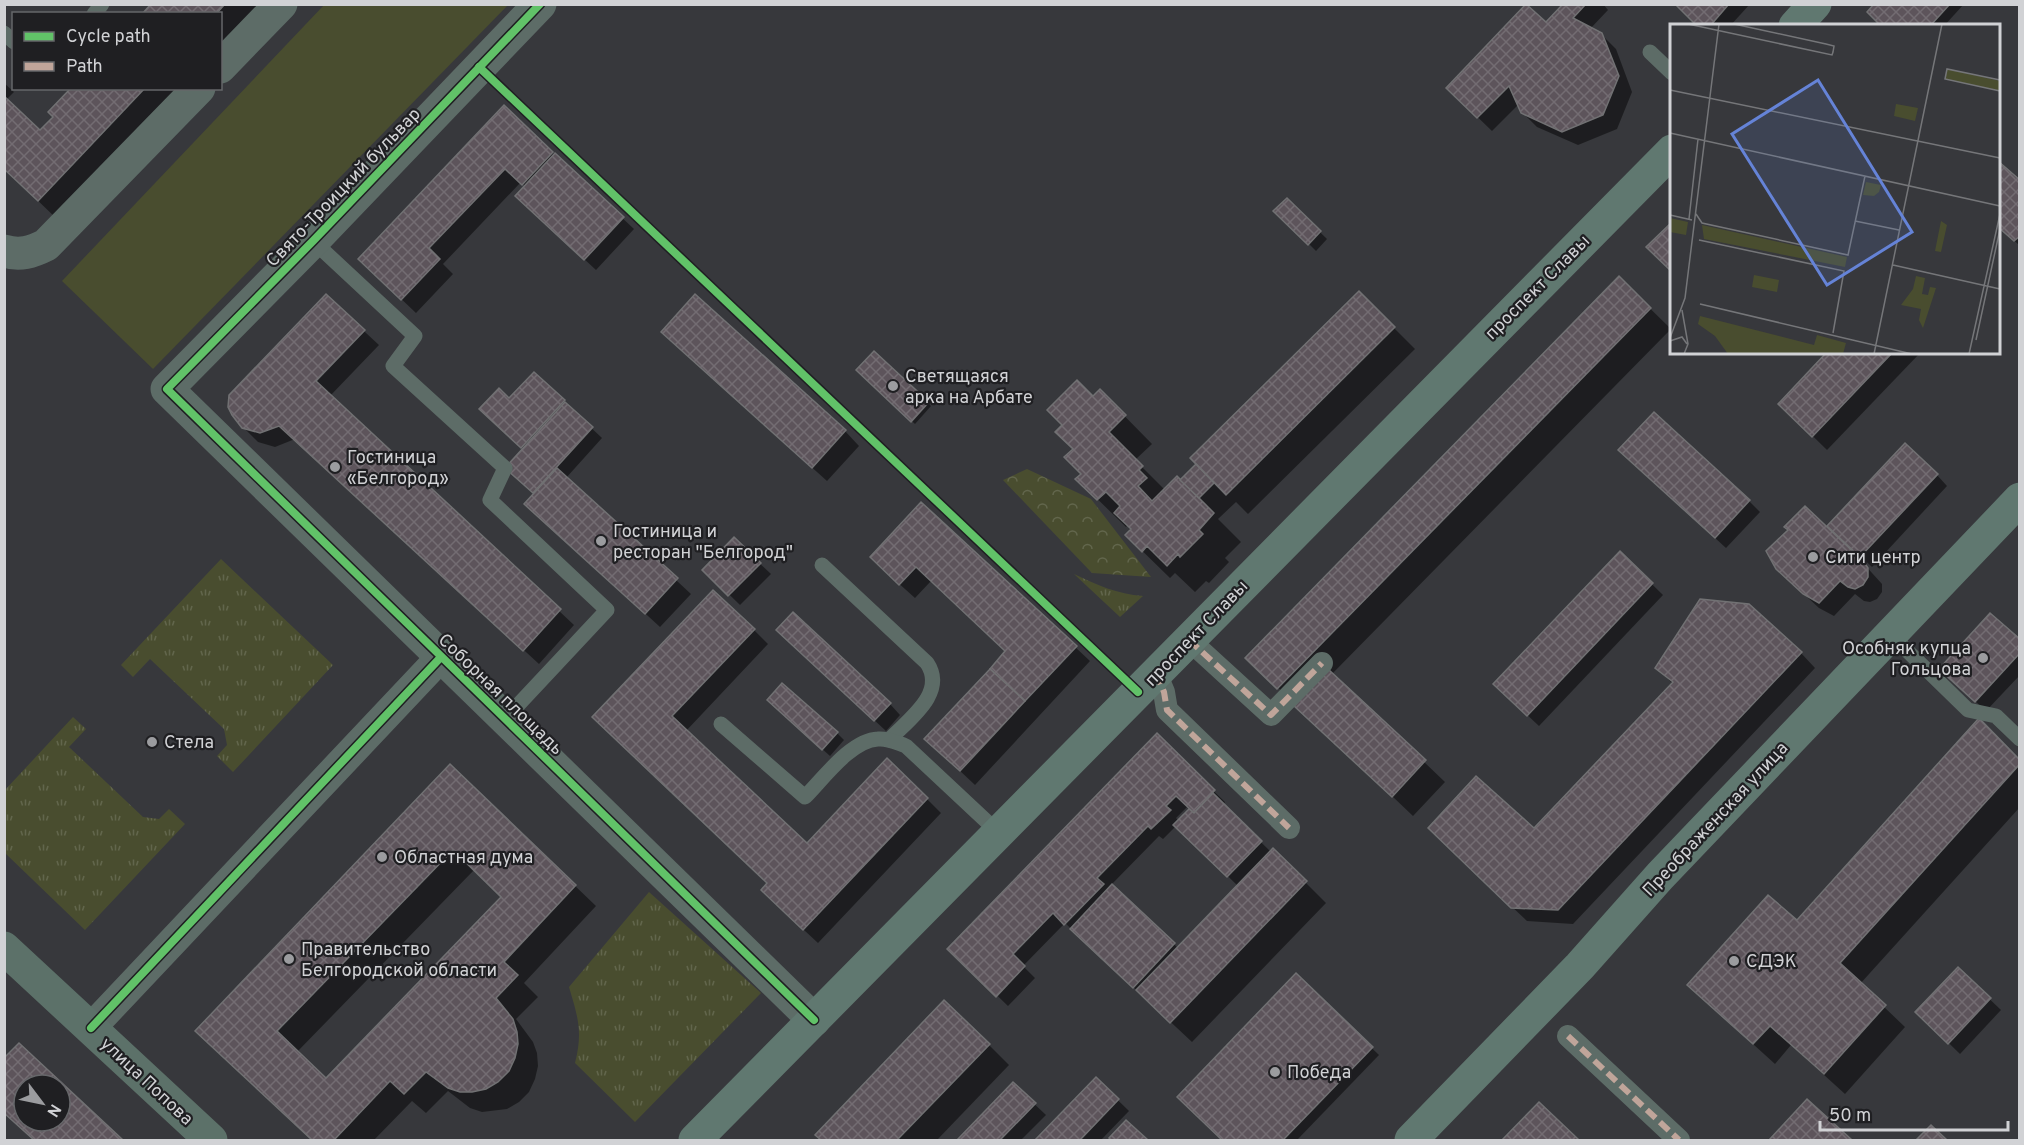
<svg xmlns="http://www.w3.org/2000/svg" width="2024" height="1145" viewBox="0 0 2024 1145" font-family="Overpass,sans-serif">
  <defs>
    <pattern id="grass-tufts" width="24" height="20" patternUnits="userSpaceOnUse" patternTransform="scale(1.5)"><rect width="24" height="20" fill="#494d2f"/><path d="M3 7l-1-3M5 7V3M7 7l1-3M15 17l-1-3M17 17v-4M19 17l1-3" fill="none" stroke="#62664c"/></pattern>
    <pattern id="forest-crowns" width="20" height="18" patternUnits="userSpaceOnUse" patternTransform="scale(1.5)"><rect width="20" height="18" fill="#494d2f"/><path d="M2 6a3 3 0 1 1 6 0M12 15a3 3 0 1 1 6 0" fill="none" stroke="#62664c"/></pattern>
    <pattern id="building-cross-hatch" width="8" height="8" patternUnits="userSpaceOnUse" patternTransform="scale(1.5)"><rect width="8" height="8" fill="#5d545b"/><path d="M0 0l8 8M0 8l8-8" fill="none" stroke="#736c72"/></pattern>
  </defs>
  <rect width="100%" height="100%" fill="#37383c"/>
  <g fill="url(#grass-tufts)">
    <path d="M221,559L333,665L233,772L217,756L227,745L224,729L150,659L133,677L121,665Z"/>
    <path d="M1074,574C1097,585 1117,594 1143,596L1120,617Z"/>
    <path d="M73,717L86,729L69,747L143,817L159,819L169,809L185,824L85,930L5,853V790Z"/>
    <path d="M649,892L761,993L635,1122L575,1063C583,1032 578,1017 569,987Z"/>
  </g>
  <path fill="url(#forest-crowns)" d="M1027,469L1091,499L1151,577L1092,573L1003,480Z"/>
  <path fill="#494d2f" d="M324,5H508L153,369L62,281Z"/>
  <g fill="#0007" fill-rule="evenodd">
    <path d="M153,4H264L220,51V14H144Z"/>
    <path d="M1565,4H1603L1608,10L1590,29L1601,34L1616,49L1632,92L1617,129L1578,145L1537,127L1522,112L1519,104L1492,131L1462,102Z"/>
    <path d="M1676,4H1750L1730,26H1698Z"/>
    <path d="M1876,4H1964L1944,26H1882Z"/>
    <path d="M4,83L14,92L6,100L40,132L55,117L73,88H185L59,221L4,168Z"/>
    <path d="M504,107L634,229L596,270L528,207L526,187L521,182L443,264L453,274L416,313L374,273Z"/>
    <path d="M2020,182V246L1998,225Z"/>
    <path d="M1287,200L1327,239L1316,251L1276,211Z"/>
    <path d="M1619,278L1671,329L1332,674L1445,782L1413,816L1247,658Z"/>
    <path d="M1359,293L1415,349L1248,514L1236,502L1218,519L1241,542L1225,558L1229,562L1209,583L1206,581L1195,592L1175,573L1170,578L1127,536L1133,530L1128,525L1126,527L1077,479L1083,474L1075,449L1093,398L1100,391L1152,444L1135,460L1165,490L1188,489L1182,480Z"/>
    <path d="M326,296L379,345L330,396L574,625L539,664L295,439L275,447L258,442L243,427Z"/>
    <path d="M677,346L845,431L859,446L827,481Z"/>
    <path d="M1829,352H1921L1827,450L1780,404Z"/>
    <path d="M874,353L931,406L915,424L858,370Z"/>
    <path d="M534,374L602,438L566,478L691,594L660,627L541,518L535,494L518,478L524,449L492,420Z"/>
    <path d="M1631,461L1749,501L1760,512L1726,548Z"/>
    <path d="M1937,475L1947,486L1872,567L1840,537Z"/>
    <path d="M922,504L1090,661L975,785L941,753L1007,652L931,581L915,598L886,572Z"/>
    <path d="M734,539L771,574L740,605L704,570Z"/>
    <path d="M1620,553L1663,595L1539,726L1506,695Z"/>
    <path d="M1863,563L1882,584V592L1877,599L1870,602L1864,601L1855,594L1834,616L1819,608L1792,583Z"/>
    <path d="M754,630L768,644L686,731L807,845L927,799L941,813L818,943L777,905L769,884L609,732Z"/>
    <path d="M789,641L890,704L900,715L886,731Z"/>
    <path d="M2020,641V675L1986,711L1952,680Z"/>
    <path d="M1801,653L1815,668L1573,924L1527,921L1444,843L1534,830L1673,684L1657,668Z"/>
    <path d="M776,707L837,733L844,740L830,756Z"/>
    <path d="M1157,736L1225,802L1223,805L1271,852L1273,850L1326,903L1192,1042L1065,923L1023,966L1035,978L1008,1006L949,949ZM1188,806L1191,809L1179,821L1176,818ZM1176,826L1238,886L1178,948L1111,885L1159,836L1163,839Z"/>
    <path d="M2020,761V807L1860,984L1905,1027L1845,1094L1791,1045L1775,1064L1710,1005L1797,922Z"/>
    <path d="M450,766L596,906L524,983L538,997L516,1019L533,1042L537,1053L538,1066L535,1079L529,1092L519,1102L507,1109L482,1112L470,1108L448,1091L426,1113L412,1101L374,1140H313L218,1051ZM474,870L503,898L326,1080L297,1052Z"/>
    <path d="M1958,969L2001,1010L1960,1054L1917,1012Z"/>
    <path d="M1296,975L1379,1055L1297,1140H1224L1179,1097Z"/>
    <path d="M19,1045L121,1140H35L4,1112ZM24,1085H60V1121H24Z"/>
    <path d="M989,1045L1009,1065L937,1140H823L817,1135Z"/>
    <path d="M1096,1079L1129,1111L1101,1140H1037Z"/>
    <path d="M1013,1084L1046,1115L1021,1140H959Z"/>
    <path d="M1807,1101L1850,1140H1771Z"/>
    <path d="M1539,1104L1577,1140H1504Z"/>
  </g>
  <g fill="url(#building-cross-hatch)" stroke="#717173" stroke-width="1.5" fill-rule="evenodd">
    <path d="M151,4H225L216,14H142Z"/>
    <path d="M1526,4L1546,22L1563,4H1586L1573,18L1602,33L1619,76L1603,115L1562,132L1521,113L1509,86L1477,118L1446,88Z"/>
    <path d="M1675,4H1729L1710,26H1697Z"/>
    <path d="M1874,4H1950L1930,26H1881L1867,12Z"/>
    <path d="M71,88H145L38,201L4,169V96L40,130L53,117L48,112Z"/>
    <path d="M504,105L553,152L522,185L505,169L429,248L440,259L401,300L358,259Z"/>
    <path d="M555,153L624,217L584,260L515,196Z"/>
    <path d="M1998,161L2020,180V236L2014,241L1998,227Z"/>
    <path d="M1287,198L1321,231L1308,245L1273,211Z"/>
    <path d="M1672,222V272L1646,247Z"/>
    <path d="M1619,276L1651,308L1277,689L1245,658Z"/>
    <path d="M1359,291L1395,327L1226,495L1190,458Z"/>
    <path d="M326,294L365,330L316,381L561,609L523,651L279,426L260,433L242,428L232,415L228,407L229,395Z"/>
    <path d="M695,294L846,430L812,468L661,332Z"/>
    <path d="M874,351L929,402L911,422L856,370Z"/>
    <path d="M1827,352H1893L1812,437L1778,404Z"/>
    <path d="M534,372L565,400L521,448L479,409L499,388L509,398Z"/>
    <path d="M1077,380L1093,396L1100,389L1126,415L1109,432L1143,466L1139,470L1147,478L1138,486L1152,501L1177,476L1214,513L1199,530L1203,534L1180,557L1178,554L1167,566L1147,546L1142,552L1125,535L1131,529L1114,513L1120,506L1106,492L1097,500L1075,479L1081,474L1064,457L1073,449L1055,432L1062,425L1047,410Z"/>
    <path d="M565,402L593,427L533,493L505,468Z"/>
    <path d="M1654,412L1750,500L1715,538L1618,450Z"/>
    <path d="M1905,443L1938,474L1860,557L1827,526Z"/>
    <path d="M1196,464L1214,483L1199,498L1180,480Z"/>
    <path d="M557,468L678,578L645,614L524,504Z"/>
    <path d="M921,502L1077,646L1025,701L990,669L1005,651L916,567L899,585L870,557Z"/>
    <path d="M1805,506L1864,562L1868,568V577L1863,585L1855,589L1848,587L1840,581L1819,603L1803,594L1776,569L1766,551L1788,530L1784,527Z"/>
    <path d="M734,537L761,563L728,596L702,570Z"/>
    <path d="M1620,551L1653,583L1527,716L1493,684Z"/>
    <path d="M713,590L755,629L672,716L807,843L887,758L928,798L803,930L761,890L767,883L592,717Z"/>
    <path d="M1700,599L1749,604L1802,652L1558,910L1511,908L1428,828L1476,776L1534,828L1673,682L1655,668Z"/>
    <path d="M793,612L891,703L874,721L776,630Z"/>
    <path d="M1990,613L2020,639V653L1975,702L1939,669Z"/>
    <path d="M990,669L1025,701L960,771L924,739Z"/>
    <path d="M1328,669L1426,760L1392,797L1294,706Z"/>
    <path d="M782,683L838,732L822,750L767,700Z"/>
    <path d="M1979,718L2020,760V764L1840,963L1886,1005L1824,1074L1770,1026L1753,1044L1687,985L1768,895L1797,920Z"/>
    <path d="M1157,733L1215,790L1194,813L1176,796L1166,806L1171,810L1151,829L1148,826L1097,878L1104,884L1064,925L1053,913L1013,954L1025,966L996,997L947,949Z"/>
    <path d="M450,764L576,885L504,962L518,975L496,998L513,1019L517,1032L518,1044L515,1058L509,1071L498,1082L486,1089L472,1092H460L448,1088L426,1072L404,1094L390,1081L334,1140H312L195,1031ZM453,850L501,897L326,1078L277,1031Z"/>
    <path d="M1213,793L1262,841L1227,877L1173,825L1189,809L1194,813Z"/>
    <path d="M1273,848L1307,881L1170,1023L1136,990Z"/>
    <path d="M1112,884L1175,943L1133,988L1070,929Z"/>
    <path d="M1958,967L1991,998L1948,1044L1915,1012Z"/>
    <path d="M1296,973L1373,1047L1283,1140H1222L1177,1097Z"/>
    <path d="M944,1000L990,1044L897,1140H821L815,1135Z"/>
    <path d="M19,1043L123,1140H34L4,1113V1058ZM24,1085H60V1121H24Z"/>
    <path d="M1096,1077L1119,1099L1080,1140H1035Z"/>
    <path d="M1013,1082L1036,1103L1000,1140H957Z"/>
    <path d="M1807,1099L1852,1140H1769Z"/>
    <path d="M1539,1102L1579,1140H1502Z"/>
    <path d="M1126,1120L1148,1140H1111L1109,1138Z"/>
    <path d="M1931,1125L1947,1140H1916Z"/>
  </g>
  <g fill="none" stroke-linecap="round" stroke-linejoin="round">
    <g stroke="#5d6c67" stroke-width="15">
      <path d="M94,14L102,4"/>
      <path d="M4,33L14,42"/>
      <path d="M1650,52L1672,73"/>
      <path d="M313,241L415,336L393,366L505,468L490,500L607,610L505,719"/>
      <path d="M822,565L927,663C947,693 909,719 889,740"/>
      <path d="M1890,634L1968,710L1996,716L2020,739"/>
      <path d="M721,724L805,797C823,779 851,740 878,739C888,738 897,743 906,746L999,833"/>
    </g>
    <g stroke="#5d6c67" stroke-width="22">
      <path d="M1189,640L1271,715L1322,663"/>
      <path d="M1156,673L1164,692L1167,710L1289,828"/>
      <path d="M1568,1036L1679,1140"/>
    </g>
    <path stroke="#5d6c67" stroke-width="30" d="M91,1028L441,657"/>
    <g stroke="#5d6c67" stroke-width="33">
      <path d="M540,4L313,241L167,389L814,1020"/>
      <path d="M220,67L281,4"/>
      <path d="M4,251C20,256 32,252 46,245L199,88"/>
    </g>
    <path stroke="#5c7169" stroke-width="33" d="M4,948L211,1140"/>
    <g stroke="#607870" stroke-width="33">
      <path d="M1795,26L1815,4"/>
      <path d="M695,1140L1672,151"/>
      <path d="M1411,1140L1580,966L1660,876L2020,499"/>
    </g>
    <g stroke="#c0a59a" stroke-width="6" stroke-dasharray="12 6" stroke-linecap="butt">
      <path d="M1189,640L1271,715L1322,663"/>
      <path d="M1156,673L1164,692L1167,710L1289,828"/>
      <path d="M1568,1036L1679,1140"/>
    </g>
    <g stroke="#1f1f22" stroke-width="11">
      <g id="cycleway">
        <path d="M540,4L313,241L167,389L814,1020"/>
        <path d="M479,67L1138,692"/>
        <path d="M91,1028L441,657"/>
      </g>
    </g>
    <use href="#cycleway" stroke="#61c268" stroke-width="8"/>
  </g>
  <g fill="#9b9c9f" stroke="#1f1f22" stroke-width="2">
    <circle cx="893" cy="386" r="6"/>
    <circle cx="335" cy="467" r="6"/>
    <circle cx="601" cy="541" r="6"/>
    <circle cx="1813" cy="557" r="6"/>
    <circle cx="1983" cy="658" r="6"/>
    <circle cx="152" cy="742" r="6"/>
    <circle cx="382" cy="857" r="6"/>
    <circle cx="289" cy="959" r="6"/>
    <circle cx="1734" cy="961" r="6"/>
    <circle cx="1275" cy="1072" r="6"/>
  </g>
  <g text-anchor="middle" stroke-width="4.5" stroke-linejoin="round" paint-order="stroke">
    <g font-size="18" fill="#d1d2d5" stroke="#1f1f22">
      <text transform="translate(343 187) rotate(-46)" y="6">Свято-Троицкий бульвар</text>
      <text transform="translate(1537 287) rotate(-45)" y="6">проспект Славы</text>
      <text transform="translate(1196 633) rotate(-46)" y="6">проспект Славы</text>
      <text transform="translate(501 694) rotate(44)" y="6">Соборная площадь</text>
      <text transform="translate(1715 819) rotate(-47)" y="6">Преображенская улица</text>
      <text transform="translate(147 1081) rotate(43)" y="6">улица Попова</text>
    </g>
    <g font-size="18" fill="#d1d2d5" stroke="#1f1f22" text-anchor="start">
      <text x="905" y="382">Светящаяся<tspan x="905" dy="21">арка на Арбате</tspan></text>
      <text x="347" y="463">Гостиница<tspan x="347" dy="21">«Белгород»</tspan></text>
      <text x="613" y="537">Гостиница и<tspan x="613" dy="21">ресторан "Белгород"</tspan></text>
      <text x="1825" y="563">Сити центр</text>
      <text x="1971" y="654" text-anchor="end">Особняк купца<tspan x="1971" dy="21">Гольцова</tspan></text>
      <text x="164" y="748">Стела</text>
      <text x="394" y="863">Областная дума</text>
      <text x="301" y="955">Правительство<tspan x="301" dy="21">Белгородской области</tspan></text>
      <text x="1746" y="967">СДЭК</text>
      <text x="1287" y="1078">Победа</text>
    </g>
  </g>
  <g transform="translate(1670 24)">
    <rect width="330" height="330" fill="#37383c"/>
    <path d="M277,45L330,57V67L275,55ZM196,158L211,161L209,168L204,172L193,171ZM271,197L277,201L271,228L265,227ZM246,252L255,254L252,270L258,271L260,263L266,264L253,304L249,296L251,285L231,281L243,265Z" fill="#494d2f"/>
    <path d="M226,80L248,84L245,97L224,92ZM0,194L18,198L16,211L0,208ZM32,201L177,233L175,243L34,215ZM84,251L109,256L107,268L82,263ZM30,292L144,321L147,311L176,319L173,330H58L45,312L28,300Z" fill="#494d2f"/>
    <path fill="none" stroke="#757679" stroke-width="1.5" d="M18,0L162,31L163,28L164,22L156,20L64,0M330,56L277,45L275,55L330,67M0,66L330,134M0,109L330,182M26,190L32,199L178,231L195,152M0,191L22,196M19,195L28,115M185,197L229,206M29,216L174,247L163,309M223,241L330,265M30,280L242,330M12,286L18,320L14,330M0,314L15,274L49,0M306,316L330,205M0,317L12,313L17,320M204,330L272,0M299,330L330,190"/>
    <path fill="#6583d7" fill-opacity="0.15" stroke="#6583d7" stroke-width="3" d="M148,56L242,208L157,261L62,110Z"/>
    <rect width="330" height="330" fill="none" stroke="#d1d2d5" stroke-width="3"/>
  </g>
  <rect width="2024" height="1145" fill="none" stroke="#d1d2d5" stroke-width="12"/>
  <rect x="12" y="12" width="210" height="78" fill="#1f1f22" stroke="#66676a" stroke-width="1.5"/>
  <rect x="24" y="32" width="30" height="9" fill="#61c268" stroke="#66676a" stroke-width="1.5"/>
  <text x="66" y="42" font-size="18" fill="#d1d2d5">Cycle path</text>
  <rect x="24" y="62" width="30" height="9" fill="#c0a59a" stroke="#66676a" stroke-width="1.5"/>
  <text x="66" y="72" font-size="18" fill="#d1d2d5">Path</text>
  <g transform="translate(42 1103) rotate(122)"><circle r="28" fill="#1f1f22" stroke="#66676a" stroke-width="1.5"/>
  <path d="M0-4.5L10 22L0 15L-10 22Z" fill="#9b9c9f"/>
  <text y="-9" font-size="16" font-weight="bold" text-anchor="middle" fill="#d1d2d5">N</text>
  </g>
  <path d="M1820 1121v9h188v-9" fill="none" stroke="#d1d2d5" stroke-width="3"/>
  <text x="1829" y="1121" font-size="18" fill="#d1d2d5" stroke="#1f1f22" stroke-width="4.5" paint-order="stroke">50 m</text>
</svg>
